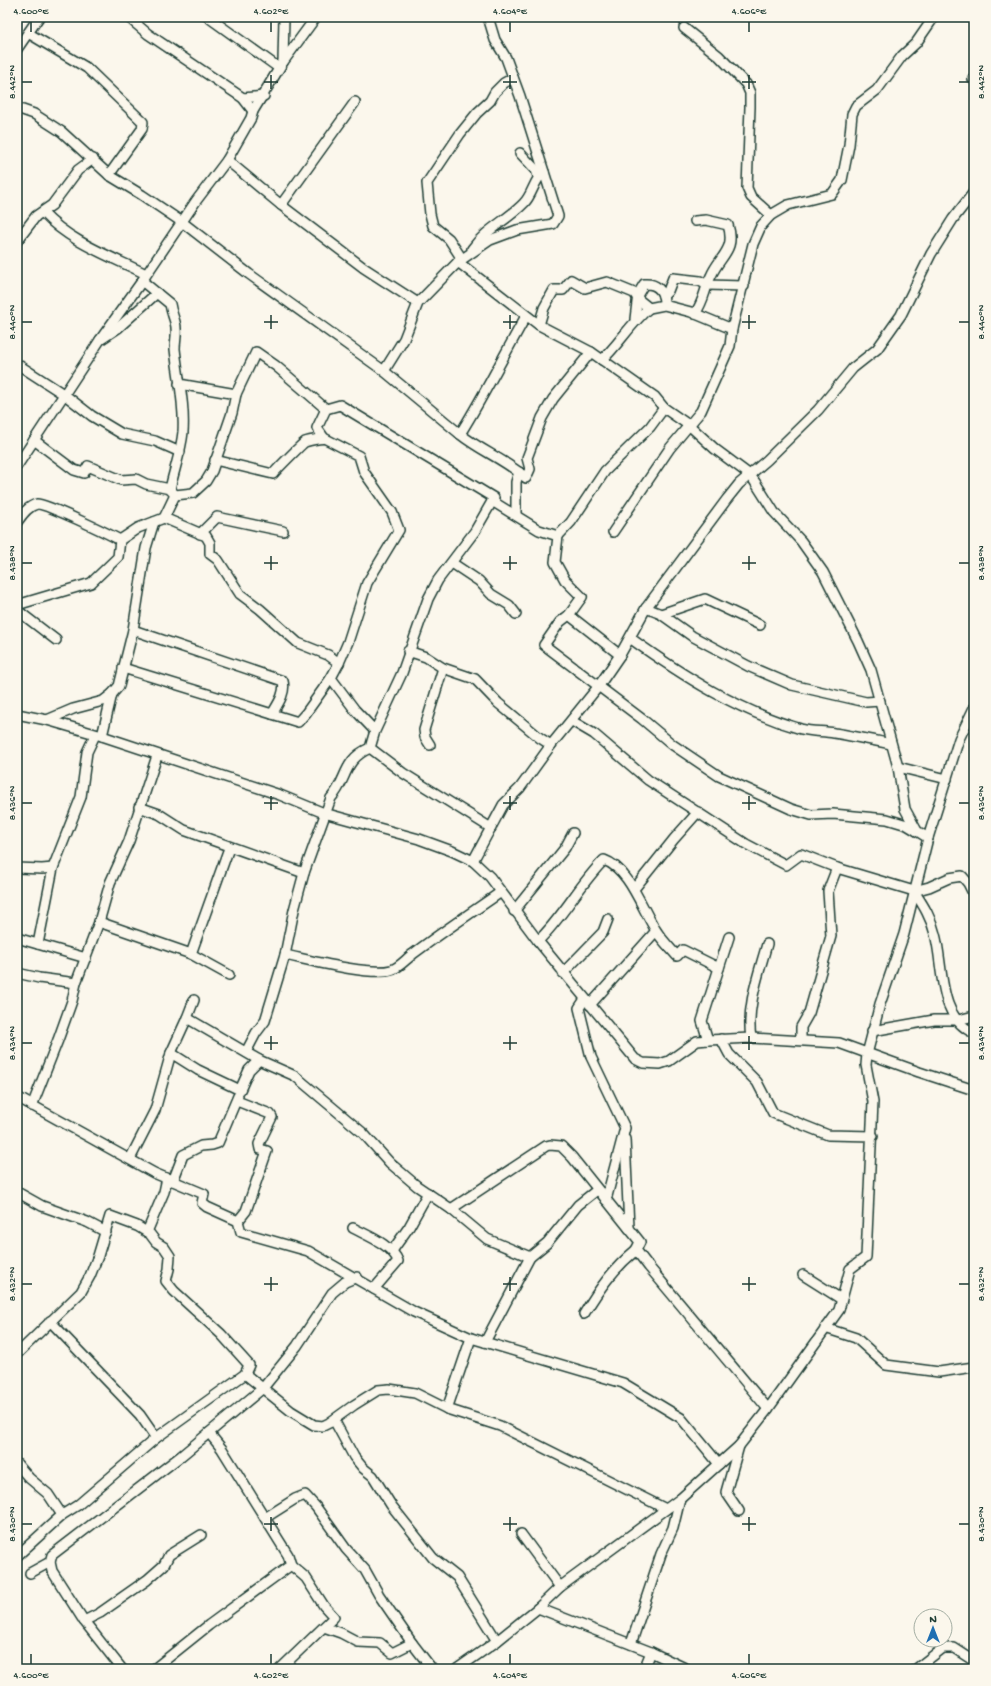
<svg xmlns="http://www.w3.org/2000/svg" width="991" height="1686" viewBox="0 0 991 1686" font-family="'Gochi Hand',sans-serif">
  <rect width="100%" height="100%" fill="#fbf7ec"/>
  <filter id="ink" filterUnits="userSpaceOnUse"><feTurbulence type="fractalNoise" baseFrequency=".025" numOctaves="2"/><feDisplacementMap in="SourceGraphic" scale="8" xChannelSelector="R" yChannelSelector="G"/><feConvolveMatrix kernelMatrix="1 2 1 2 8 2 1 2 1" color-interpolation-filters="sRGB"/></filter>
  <g filter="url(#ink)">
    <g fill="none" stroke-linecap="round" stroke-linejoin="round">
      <g stroke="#1f3d34" stroke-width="12">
        <g id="street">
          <path d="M128,17L148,34L243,98L253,111"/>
          <path d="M208,17L279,68"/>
          <path d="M684,28L719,56L746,84L750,93V107L747,188L751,197L771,215"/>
          <path d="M28,33L87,68L143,122L142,129L109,175"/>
          <path d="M17,49L39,17"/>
          <path d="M283,62L284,17"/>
          <path d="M973,79L974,77"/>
          <path d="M243,98L264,96"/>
          <path d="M17,108L34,114L62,132L109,175L142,195L182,222L249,274L384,371L460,434C484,396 504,355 526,316"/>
          <path d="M520,153L536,170L538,176"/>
          <path d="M227,160L281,205L364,268L418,303"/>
          <path d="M281,205L355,102"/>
          <path d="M43,213C70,242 110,256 146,274"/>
          <path d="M695,221L706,220L728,225C736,251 720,255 711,276C704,290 705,299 695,314"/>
          <path d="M17,241L36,216L52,205L78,170L93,159"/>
          <path d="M472,249C486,229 508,220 524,203C533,194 534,179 544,172"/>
          <path d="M462,259L449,239L433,226L430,214L427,183L460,134L477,113L490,101L495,92L504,83L513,78"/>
          <path d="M458,262L490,240L517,230L553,224L558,216L520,96L506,58L495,40L488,17"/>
          <path d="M663,296L668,291L673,278L700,281L707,285L744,286"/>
          <path d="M635,319L638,294L644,284C656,283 663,290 664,301"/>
          <path d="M539,325L544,308L554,290H563L571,280L585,288L607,282L634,293L639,300L649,308L664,305L691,312L732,329"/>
          <path d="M100,340L142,281L196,201L227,160L251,118L253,111L283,62L316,17"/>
          <path d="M602,360C619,344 631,323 649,308"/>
          <path d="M17,364L65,395L92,416L122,434L155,441L180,452"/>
          <path d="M384,371L404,339L418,303L458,262L539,325L591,352L655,397L664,408L690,426L715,449L750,475L755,482L774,512L801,541L823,572L858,641L871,670L898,767L905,809L917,831L928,838"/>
          <path d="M179,384L236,394L256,352L276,366L326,409"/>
          <path d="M460,434C481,451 506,460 526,478L530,469L527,458L542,418L553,399L591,352"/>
          <path d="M34,440L74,470L84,473L88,466L121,480L136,479L146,484L170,489"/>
          <path d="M215,460L273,474C276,470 303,443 305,442C310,440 319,439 324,438"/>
          <path d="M17,466L100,340L118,328L157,293"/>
          <path d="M175,495L193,493L206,481L212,471L232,413L236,394"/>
          <path d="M492,501L539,530L558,536L555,562L565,580L582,597L569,615"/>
          <path d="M516,515V482L519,472"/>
          <path d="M164,518L206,536L210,543V554L218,560L240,594L260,609L298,643L328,655L339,663"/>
          <path d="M17,522C22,515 28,506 37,504C45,503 109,534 120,540"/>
          <path d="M613,532L670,448L701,411L730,346L732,329L753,244L761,226L771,215L788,205L832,194L842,180L849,145L852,114L856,106L877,90L902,56L916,43L934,17"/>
          <path d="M200,534L217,517L283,531"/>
          <path d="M558,536L571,522L605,471L650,427L664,408"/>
          <path d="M452,563L479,581L491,594L509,605L516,614"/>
          <path d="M17,605L91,583L118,557L120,540L138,528L164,518L175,495L170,489C174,470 181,452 183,432C185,405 178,377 175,349C175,340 178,331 175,322C173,315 171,311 170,304L142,281"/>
          <path d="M646,608L661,614L692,636L748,666L792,685L866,702L880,701"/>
          <path d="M17,610L56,640"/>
          <path d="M661,614L705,599L760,625"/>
          <path d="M133,630L283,681C286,693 278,704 272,714"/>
          <path d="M630,638C683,676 738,711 801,729C813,732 823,731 834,733C853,736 872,740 891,744"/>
          <path d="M408,651L426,657L443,668L475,679L498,703L540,738L551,745"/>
          <path d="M620,655L569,615L560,622L544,645L642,719L673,745L719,776L791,809L811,815L833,814L887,819L907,825L917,831"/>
          <path d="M123,668L298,722L306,713L331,678"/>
          <path d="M17,714L47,720L102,736L280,795L324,813L419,839L452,851L473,861L490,877L538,941L635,1059L643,1063L660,1064L669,1061L697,1041L708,1040L751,1038L839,1043L919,1072L974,1090"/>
          <path d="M47,720L73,709L103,701L112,694"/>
          <path d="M572,721L594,734L648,780L746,844L786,865L801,854L837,868L914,891L929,887L949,878L962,876L968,883L974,895"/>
          <path d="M102,736L112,694L119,686L133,630L146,548L154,522"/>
          <path d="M430,745L425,737L424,730L443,668"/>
          <path d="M370,748L403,773L491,828"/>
          <path d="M898,767L947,779"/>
          <path d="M139,807L159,814L184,830L304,873"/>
          <path d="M473,861L503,805L520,788L551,745L598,687L620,655L646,608L727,499L739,484L767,460L818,410L853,368L877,349L901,315L931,254L953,219L974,192"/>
          <path d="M17,868L42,869L53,868"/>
          <path d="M634,889L674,839L698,812"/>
          <path d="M914,891C923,905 931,917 935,934C944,966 937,1017 974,1033"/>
          <path d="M514,911L565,848L573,833"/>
          <path d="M99,922L191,954L229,975"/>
          <path d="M17,938L86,958"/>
          <path d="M538,941C563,917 579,885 604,860C630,869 642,910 657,932C662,940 670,948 677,956L683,950L719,968"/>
          <path d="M38,944L53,868L81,797L87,752L95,735"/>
          <path d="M191,954L229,848"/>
          <path d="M285,955C309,960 369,976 391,970C399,968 406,959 413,954C442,932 471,913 501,892"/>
          <path d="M17,973L39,978L76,983"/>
          <path d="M563,973L603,932L608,919"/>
          <path d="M585,999L579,1008L591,1057L625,1128L606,1200"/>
          <path d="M590,1005L656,931"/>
          <path d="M187,1018L194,1000"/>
          <path d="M872,1031L934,1020H958L974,1016"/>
          <path d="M751,1038C746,1007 759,973 767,944"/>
          <path d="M721,1039L729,1054L757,1082L773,1113L828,1135L873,1136"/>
          <path d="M708,1040L702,1021L729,937"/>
          <path d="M801,1040V1027L809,1013L831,936L828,891L837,868"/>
          <path d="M246,1052L256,1033L265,1021L285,955L294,910L304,873L331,798C348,780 342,760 370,748L375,731L402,673L428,599L438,580L475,531L494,498L340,405L326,409L317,428L324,438L359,456L364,472L392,512L399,530L367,583L348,642L339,663L331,678L355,710L375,731"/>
          <path d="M171,1053L187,1018L259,1060L295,1076L363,1133L390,1163L417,1186L451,1209L487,1239L530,1257"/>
          <path d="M17,1097L154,1173L204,1194L202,1203L207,1207L238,1221L241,1232L308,1251L414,1312L471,1338L447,1409"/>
          <path d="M237,1101L270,1114L272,1117L259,1144L260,1149L267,1151L246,1211L238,1221"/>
          <path d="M32,1106L58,1040L72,1001L76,983L99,922L110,883L129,841L157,756"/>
          <path d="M625,1139L629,1228"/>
          <path d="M130,1159L155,1110L171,1053L198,1070L240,1090L249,1070L259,1060"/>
          <path d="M173,1181L183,1155L201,1146L212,1145L218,1143L238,1096"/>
          <path d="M17,1192L42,1206L87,1222L106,1232"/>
          <path d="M451,1209L546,1146L550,1145L561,1146L572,1157L640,1242L636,1250L649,1267L768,1409"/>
          <path d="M353,1228C368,1236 392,1245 398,1261L374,1289"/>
          <path d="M147,1232L164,1192L167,1178"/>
          <path d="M392,1251L409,1227L428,1193"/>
          <path d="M803,1275L841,1299"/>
          <path d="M584,1314C599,1289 613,1269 636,1250"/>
          <path d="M50,1321L140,1415L156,1438"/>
          <path d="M825,1328L856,1338L886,1365L939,1372L974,1367"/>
          <path d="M471,1338L623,1383L681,1418L719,1464"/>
          <path d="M485,1342L530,1257L547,1243L578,1205L597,1190"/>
          <path d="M17,1354L81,1292L90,1276L98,1256L110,1216L137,1226L150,1234L156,1242L164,1247L170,1256L169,1269L166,1281L174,1291L221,1334L249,1365L245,1374"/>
          <path d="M334,1420L354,1457L363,1468L373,1476L391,1505L433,1558L457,1577L497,1641"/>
          <path d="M739,1446L726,1492L739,1511"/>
          <path d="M17,1464L29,1478L48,1494L62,1515"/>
          <path d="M265,1518L295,1499L305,1495L316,1507L346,1549L365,1570L379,1595L412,1643"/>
          <path d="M521,1534L560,1587"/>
          <path d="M17,1556L62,1515L78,1505L156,1438L245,1374L291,1411L314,1425L323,1426L329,1423L354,1405L378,1390L389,1389L415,1393L447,1409L500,1426L666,1509"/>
          <path d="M30,1573L50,1562"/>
          <path d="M538,1608L651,1652L687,1669"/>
          <path d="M84,1621L100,1613L147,1580L164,1565L169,1555L201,1535"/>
          <path d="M324,1627L341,1633L358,1642L380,1643L392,1653L412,1643L432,1669"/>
          <path d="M631,1644L661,1554L673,1528L680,1499"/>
          <path d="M122,1669L84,1621L52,1571L50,1562L52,1555L181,1456L263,1388L297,1346L332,1293L345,1282L357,1277"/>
          <path d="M154,1669L209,1625L291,1565L288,1555L222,1449L209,1433"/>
          <path d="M280,1669L334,1617L324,1606L306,1578L291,1565"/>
          <path d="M457,1669L497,1641L538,1608L560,1587L680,1499L739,1446L768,1409L839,1310L850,1269L866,1257L873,1102L866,1065L867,1054L880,1004L904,934L928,838L959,739L974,708"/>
          <path d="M644,1669L651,1652"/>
          <path d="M916,1669L943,1648H954L974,1661"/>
        </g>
      </g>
      <use href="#street" stroke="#fbf7ec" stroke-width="9"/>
    </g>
  </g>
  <path fill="none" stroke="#1f3d34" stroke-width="1.5" d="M31,22V32M271,22V32M510,22V32M749,22V32M271,75V89M510,75V89M749,75V89M22,82H32M264,82H278M503,82H517M742,82H756M959,82H969M271,315V329M510,315V329M749,315V329M22,322H32M264,322H278M503,322H517M742,322H756M959,322H969M271,556V570M510,556V570M749,556V570M22,563H32M264,563H278M503,563H517M742,563H756M959,563H969M271,796V810M510,796V810M749,796V810M22,803H32M264,803H278M503,803H517M742,803H756M959,803H969M271,1036V1050M510,1036V1050M749,1036V1050M22,1043H32M264,1043H278M503,1043H517M742,1043H756M959,1043H969M271,1277V1291M510,1277V1291M749,1277V1291M22,1284H32M264,1284H278M503,1284H517M742,1284H756M959,1284H969M271,1517V1531M510,1517V1531M749,1517V1531M22,1524H32M264,1524H278M503,1524H517M742,1524H756M959,1524H969M31,1654V1664M271,1654V1664M510,1654V1664M749,1654V1664"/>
  <rect width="991" height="1686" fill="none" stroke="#fbf7ec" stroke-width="44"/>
  <g transform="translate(933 1628)"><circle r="19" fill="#fbf7ec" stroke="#a3ada2"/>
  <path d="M0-3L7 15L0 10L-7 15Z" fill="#1f6fb2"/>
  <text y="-6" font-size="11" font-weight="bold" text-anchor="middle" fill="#1f3d34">N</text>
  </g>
  <rect x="22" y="22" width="947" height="1642" fill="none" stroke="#1f3d34" stroke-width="1.5"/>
  <g font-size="10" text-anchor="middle" fill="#1f3d34">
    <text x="31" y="14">4.600°E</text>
    <text x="271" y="14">4.602°E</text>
    <text x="510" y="14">4.604°E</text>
    <text x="749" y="14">4.606°E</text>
    <text transform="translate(11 82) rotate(-90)" y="4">8.442°N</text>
    <text transform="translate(980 82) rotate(-90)" y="4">8.442°N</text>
    <text transform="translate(11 322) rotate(-90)" y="4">8.440°N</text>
    <text transform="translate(980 322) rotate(-90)" y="4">8.440°N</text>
    <text transform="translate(11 563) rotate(-90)" y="4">8.438°N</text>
    <text transform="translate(980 563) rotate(-90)" y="4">8.438°N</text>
    <text transform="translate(11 803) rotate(-90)" y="4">8.436°N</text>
    <text transform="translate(980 803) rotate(-90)" y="4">8.436°N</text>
    <text transform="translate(11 1043) rotate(-90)" y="4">8.434°N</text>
    <text transform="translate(980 1043) rotate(-90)" y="4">8.434°N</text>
    <text transform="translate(11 1284) rotate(-90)" y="4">8.432°N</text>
    <text transform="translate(980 1284) rotate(-90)" y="4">8.432°N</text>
    <text transform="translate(11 1524) rotate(-90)" y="4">8.430°N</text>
    <text transform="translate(980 1524) rotate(-90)" y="4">8.430°N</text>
    <text x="31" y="1678">4.600°E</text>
    <text x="271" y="1678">4.602°E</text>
    <text x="510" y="1678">4.604°E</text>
    <text x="749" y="1678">4.606°E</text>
  </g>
</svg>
